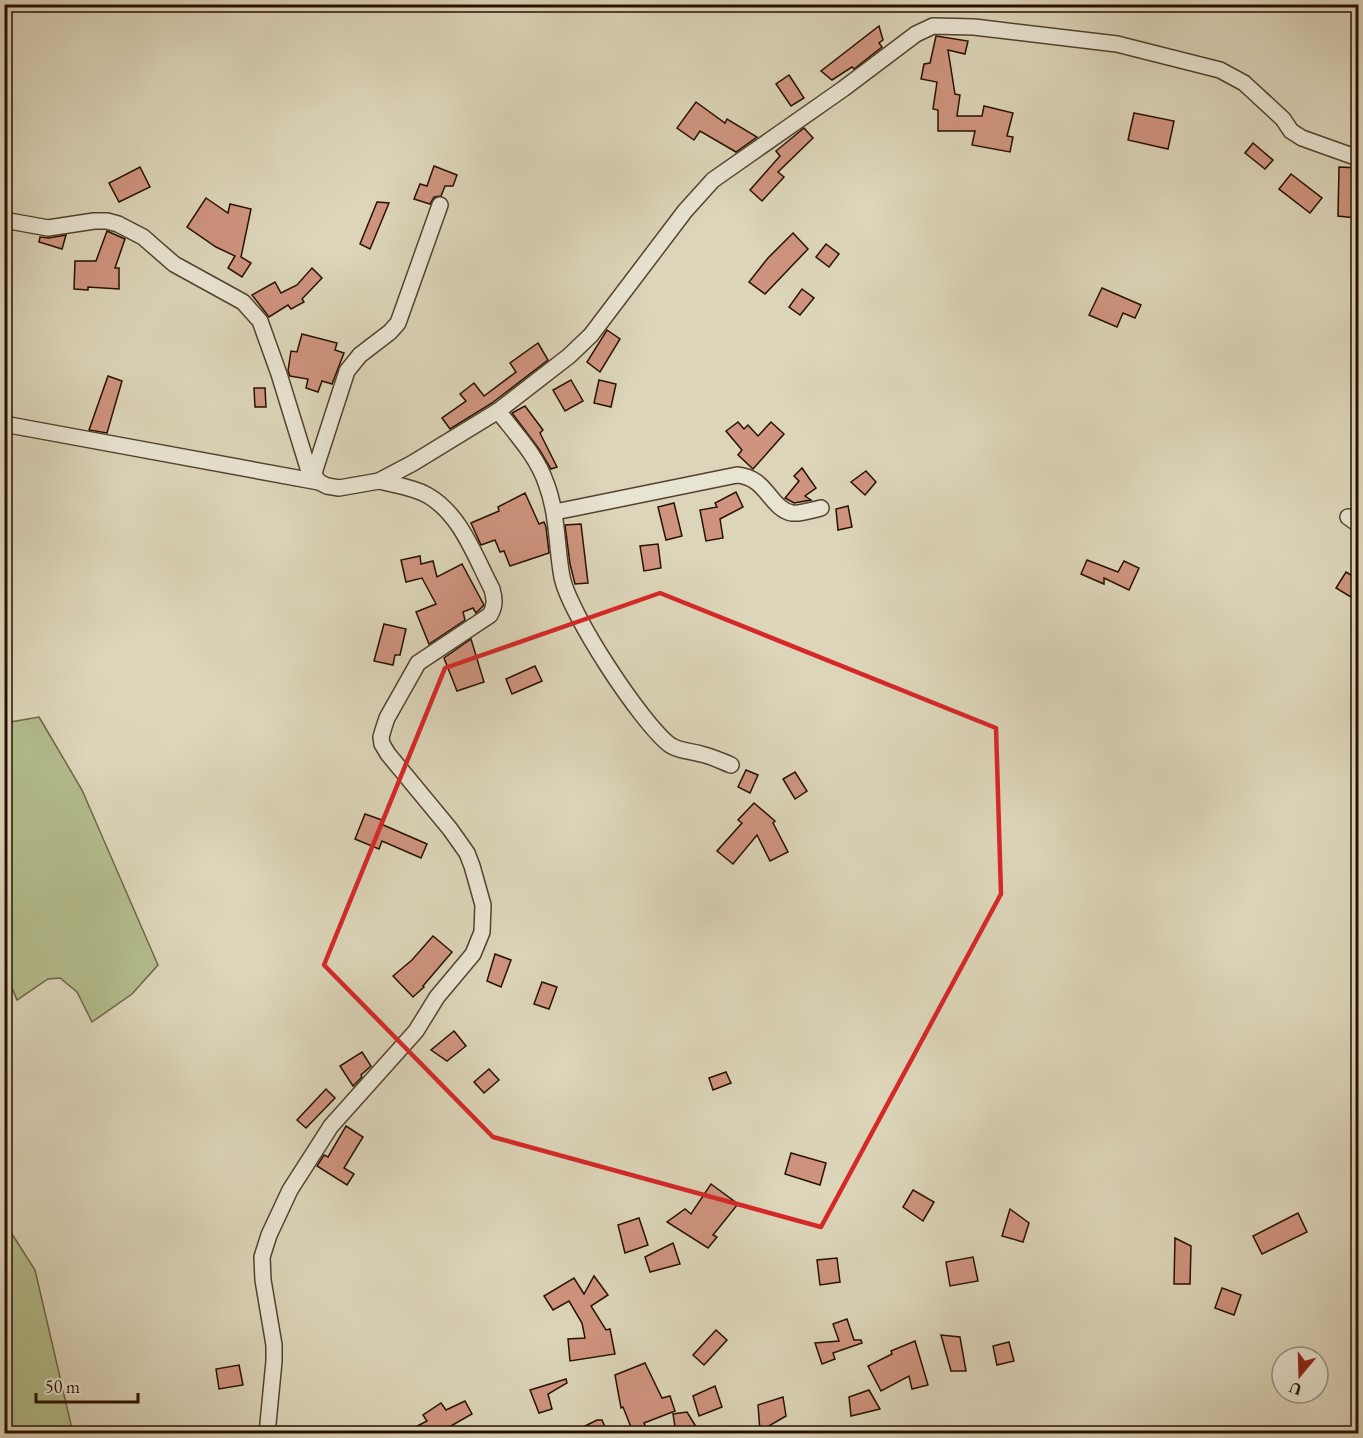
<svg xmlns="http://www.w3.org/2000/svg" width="1363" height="1438" viewBox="0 0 1363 1438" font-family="'EB Garamond',serif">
  <rect width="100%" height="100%" fill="#dcd5b9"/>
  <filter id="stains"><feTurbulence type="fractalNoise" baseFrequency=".00333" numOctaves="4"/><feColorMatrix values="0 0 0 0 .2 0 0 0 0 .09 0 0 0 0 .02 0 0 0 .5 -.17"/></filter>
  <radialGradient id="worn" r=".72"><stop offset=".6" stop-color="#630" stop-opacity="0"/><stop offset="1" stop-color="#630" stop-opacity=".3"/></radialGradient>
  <g fill="#b3bc8d" stroke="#6d6646" stroke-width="1.5">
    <path d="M39,717L82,790L158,965L132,994L92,1022L77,992L60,978L48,979L17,1000L5,971V723Z"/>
    <path d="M5,1223L35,1270L73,1433H5Z"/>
  </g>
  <g fill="#cf947f" stroke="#271100" stroke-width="1.5">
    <path d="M879,26L883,40L879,43L882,47L854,69L852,67L832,80L821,71Z"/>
    <path d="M936,36L968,41L965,54L948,50L955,94L960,95L957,116H982L984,106L1013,113L1007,136L1013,137L1010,152L972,145L975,131H938V110L933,109L937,82L921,79L924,64L930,63Z"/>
    <path d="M789,75L804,98L791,106L776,84Z"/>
    <path d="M696,102L725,123L727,119L757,137L736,152L700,131L694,140L677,128Z"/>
    <path d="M1134,113L1174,121L1168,149L1128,140Z"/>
    <path d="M804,128L813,138L778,172L784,177L762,201L750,190L780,156L776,151Z"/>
    <path d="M1253,143L1273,160L1265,169L1245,153Z"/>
    <path d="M434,166L457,175L453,186H445L441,196L434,197L430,204L414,199L420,184L427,186Z"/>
    <path d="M140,167L150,187L119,202L109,183Z"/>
    <path d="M1339,167L1359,168L1356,218L1338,216Z"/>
    <path d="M1291,174L1322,198L1310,213L1279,189Z"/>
    <path d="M206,198L228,213L230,204L251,209L241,257L251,263L242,277L228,268L235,256L216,247L187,227Z"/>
    <path d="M377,202L389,203L370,249L360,244Z"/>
    <path d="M107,231L125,239L115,268H119V289L88,287V290L74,289L75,261H96Z"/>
    <path d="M793,233L808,249L765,294L749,282L768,258Z"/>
    <path d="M66,235L62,249L39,242L40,237L49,238Z"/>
    <path d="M826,244L839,254L829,267L816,257Z"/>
    <path d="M312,268L322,278L302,299L304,302L291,309L288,305L269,317L252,295L275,282L281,293L297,285Z"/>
    <path d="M1102,288L1141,305L1135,318L1123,313L1117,327L1089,315Z"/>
    <path d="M802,289L814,298L800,315L789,307Z"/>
    <path d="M607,330L620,339L600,372L587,362Z"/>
    <path d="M302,334L337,343L335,350L344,353L332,384L322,381L318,392L306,388L308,379L290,376L288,371L291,351L297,352Z"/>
    <path d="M538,343L548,360L492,403L450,429L442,418L466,401L460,394L474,383L484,396L516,372L510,363Z"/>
    <path d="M108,376L122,381L107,433L89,430Z"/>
    <path d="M571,380L583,401L565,411L553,390Z"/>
    <path d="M599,380L616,384L611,407L594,403Z"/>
    <path d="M254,388H265L266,407H255Z"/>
    <path d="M525,406L543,430L540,433L557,467L551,469L539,449L512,413Z"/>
    <path d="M738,422L744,429L748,425L758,436L771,422L784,434L753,469L738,455L742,450L726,431Z"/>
    <path d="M802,468L816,488L805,496L811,500L794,503L785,498L799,481L794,476Z"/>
    <path d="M866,471L876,482L865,495L851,482Z"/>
    <path d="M736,492L743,507L720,519L723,538L706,541L700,510L717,507L715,503Z"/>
    <path d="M525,493L539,524L544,522L546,527L549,553L510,566L504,551L500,552L495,540L481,545L471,523L499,511L498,507Z"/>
    <path d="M674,503L682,536L666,540L658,507Z"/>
    <path d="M848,506L852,527L838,530L836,509Z"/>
    <path d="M581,524L588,583L575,584L570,564L565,525Z"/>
    <path d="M658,544L661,568L644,571L640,546Z"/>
    <path d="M420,556L421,564L433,561L437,577L462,564L484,605L476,613L473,608L463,612L465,620L429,644L416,612L436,604L422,578L406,582L401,560Z"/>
    <path d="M1087,560L1118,572L1124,561L1139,568L1129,590L1104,578V584L1081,574Z"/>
    <path d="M1346,572L1359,580V602L1336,588Z"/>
    <path d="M384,624L406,629L400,655H395L393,665L374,661Z"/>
    <path d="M471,639L484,682L457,691L444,658Z"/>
    <path d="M535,666L542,681L512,694L506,679Z"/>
    <path d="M746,770L758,775L750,793L738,787Z"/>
    <path d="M795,772L807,791L795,799L783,779Z"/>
    <path d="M754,803L775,821L773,823L788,852L770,861L757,835L733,864L717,851L742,823L738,820Z"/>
    <path d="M365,814L382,820L381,824L427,844L421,858L382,841L379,849L355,839Z"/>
    <path d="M433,936L452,952L423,986L424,987L413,997L393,976L412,960Z"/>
    <path d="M495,954L511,960L501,987L487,981Z"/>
    <path d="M542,982L557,987L549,1009L534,1004Z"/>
    <path d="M454,1031L466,1046L447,1061L431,1050Z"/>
    <path d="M362,1052L371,1066L361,1075L362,1077L353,1086L340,1066Z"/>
    <path d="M489,1069L499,1080L484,1093L474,1082Z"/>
    <path d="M726,1072L731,1083L713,1090L709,1078Z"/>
    <path d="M326,1089L335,1098L306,1128L297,1120Z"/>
    <path d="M346,1126L363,1137L344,1168L354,1174L347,1185L317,1166L324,1155L328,1157Z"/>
    <path d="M791,1153L826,1163L820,1185L785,1174Z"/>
    <path d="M711,1184L738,1204L713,1235L717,1237L708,1248L667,1222L685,1209L691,1214Z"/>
    <path d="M913,1190L934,1202L923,1221L903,1207Z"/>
    <path d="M1010,1209L1029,1223L1023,1242L1002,1236Z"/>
    <path d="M1298,1213L1307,1232L1262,1254L1253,1236Z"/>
    <path d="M639,1218L648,1245L625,1253L618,1225Z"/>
    <path d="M1175,1238L1191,1246L1190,1284H1174Z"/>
    <path d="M673,1243L680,1264L650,1272L645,1257Z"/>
    <path d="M973,1257L978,1281L950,1286L946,1262Z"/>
    <path d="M837,1258L840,1282L820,1285L817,1260Z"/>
    <path d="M594,1276L608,1295L591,1306L606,1330L610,1329L615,1354L570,1361L568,1339L585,1338L582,1323L569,1301L553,1310L544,1296L574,1278L584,1294Z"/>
    <path d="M1222,1288L1241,1295L1234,1315L1215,1308Z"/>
    <path d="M847,1319L854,1340H861L862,1343L833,1353L835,1359L822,1364L815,1343L839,1341L833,1324Z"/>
    <path d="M716,1330L727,1340L704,1365L693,1355Z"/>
    <path d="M941,1335L960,1337L966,1371H951Z"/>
    <path d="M915,1341L928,1385L912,1389L909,1376L881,1391L868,1366L892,1354L891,1351Z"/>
    <path d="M1009,1342L1014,1361L997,1365L993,1346Z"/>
    <path d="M645,1363L662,1398L670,1396L675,1411L644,1423L646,1428L633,1432L623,1407L621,1408L615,1375Z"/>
    <path d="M239,1365L243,1385L219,1389L216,1369Z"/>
    <path d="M566,1379L567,1383L548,1394L552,1409L539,1413L530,1390Z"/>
    <path d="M715,1386L722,1407L699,1416L693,1396Z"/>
    <path d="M869,1390L880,1409L851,1416L849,1397Z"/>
    <path d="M783,1397L786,1416L760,1431L758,1405Z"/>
    <path d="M465,1401L472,1414L437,1434H402L427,1421L423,1415L441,1403L446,1410Z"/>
    <path d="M687,1412L698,1430L676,1433L673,1414Z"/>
    <path d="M597,1420H602L608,1434H569Z"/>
  </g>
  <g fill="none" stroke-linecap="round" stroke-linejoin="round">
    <g stroke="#54422e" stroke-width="18">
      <g id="minor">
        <path d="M4,220L48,228L94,221H107L118,224L143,237L174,264L243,302L260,321L279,374L308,468L319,482L327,486L339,488L379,481L413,463L498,411L569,356L591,335L685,211L713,180L843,89L916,34L933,26L974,27L1117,44L1220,70L1244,83L1283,119L1291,131L1302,138L1358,158"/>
        <path d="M498,411C515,433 537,456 546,483C558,514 556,545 562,577C569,613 641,723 670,745C679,751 690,751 701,754C711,756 721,761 731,765"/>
        <path d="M4,424L319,482"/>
        <path d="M313,476L347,371L360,355L390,332L398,323L440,205"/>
        <path d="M555,512L737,475C767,477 770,509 792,513C801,514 812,510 821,508"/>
        <path d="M1348,517L1358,524"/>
        <path d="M267,1434L274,1361V1345L263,1280L262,1257L269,1235L290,1190L331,1126L416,1031L437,997L473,954L482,932L483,905L472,866L467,853L450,829L388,754L382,744L381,737L384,727L387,718L418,663L490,615C495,606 495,600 492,589C475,557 461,514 427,495C413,487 395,485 379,481"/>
      </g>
    </g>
    <use href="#minor" stroke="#e8e4d2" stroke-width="15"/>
  </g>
  <path fill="none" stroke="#d62828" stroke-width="4.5" stroke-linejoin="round" d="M660,593L996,728L1001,894L821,1227L493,1137L324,965L445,668Z"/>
  <rect width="1363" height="1438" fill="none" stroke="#dcd5b9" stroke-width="24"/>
  <rect x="6" y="6" width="1351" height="1426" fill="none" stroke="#271100" stroke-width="3"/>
  <rect x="12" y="12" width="1339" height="1414" fill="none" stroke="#271100" stroke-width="1.5"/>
  <g transform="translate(1300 1375) rotate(199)"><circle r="28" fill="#e8e4d2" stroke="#9b907e" stroke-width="1.5"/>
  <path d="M0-4.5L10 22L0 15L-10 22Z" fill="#8f2418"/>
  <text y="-9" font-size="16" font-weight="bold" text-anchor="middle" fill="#271100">U</text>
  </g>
  <path d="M36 1393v9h102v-9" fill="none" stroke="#271100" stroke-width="3"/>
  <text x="45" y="1393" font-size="18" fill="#271100" stroke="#e8e4d2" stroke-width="4.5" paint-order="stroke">50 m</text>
  <rect width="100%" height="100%" filter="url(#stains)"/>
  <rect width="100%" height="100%" fill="url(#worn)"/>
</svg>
